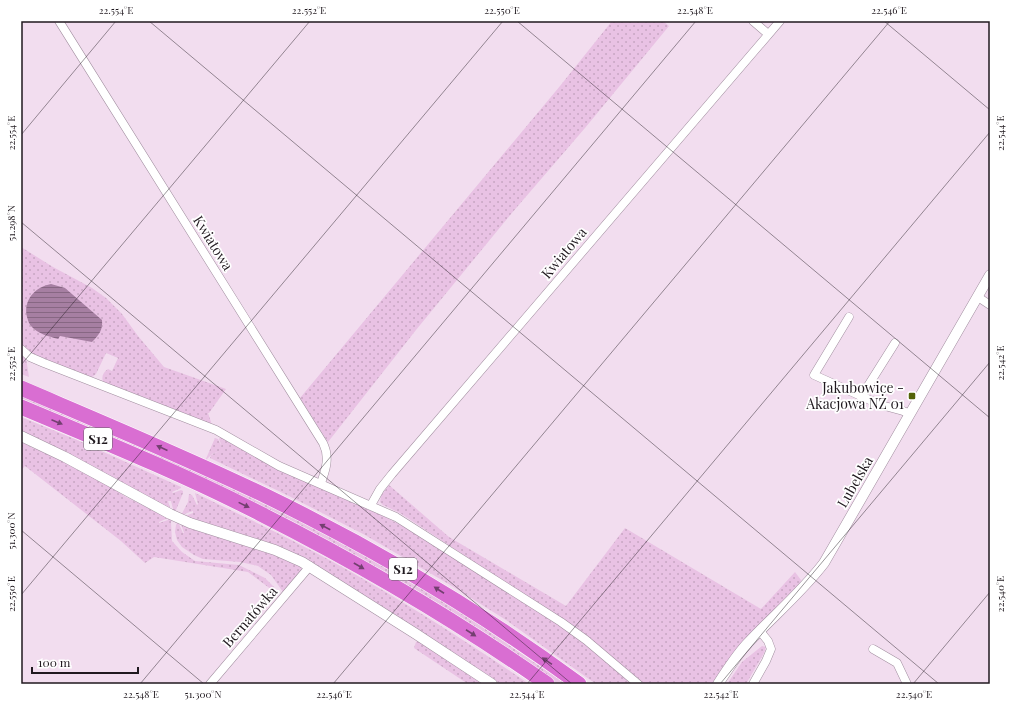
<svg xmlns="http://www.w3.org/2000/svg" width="1011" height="705" viewBox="0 0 1011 705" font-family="'Playfair Display',serif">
  <defs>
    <pattern id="grass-dots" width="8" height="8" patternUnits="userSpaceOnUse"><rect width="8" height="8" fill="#e9c2e4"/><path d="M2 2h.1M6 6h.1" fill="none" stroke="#c8a6c3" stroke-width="1.8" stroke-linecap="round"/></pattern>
    <pattern id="water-rules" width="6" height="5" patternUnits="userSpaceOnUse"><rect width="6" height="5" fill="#a67fa2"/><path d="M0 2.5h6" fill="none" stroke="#876783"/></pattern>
  </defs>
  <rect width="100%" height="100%" fill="#f2ddef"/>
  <g fill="url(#grass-dots)">
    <path d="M612,21H663L669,26L585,128L511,214L416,330L328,442L300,398L560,86Z"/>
    <path d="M21,247L53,267L92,288L106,298L122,314L138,336L164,367L226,389L209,413H208L211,422V424L151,401L146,398L104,384C101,378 102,373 108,369L112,371L118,358L106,353L96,374L91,378C68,369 38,363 21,345Z"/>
    <path d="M21,354L26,358L29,377L21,374Z"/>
    <path d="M21,393L165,454L348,545L443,600L566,684H557L439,604L344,550L21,399Z"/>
    <path d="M21,417L77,440L181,487V488L172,492L173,493L181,490L183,491V493L171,522L172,541L182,552L195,561L239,565L265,578L274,587L276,593L248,572L154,557L145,563L121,541L25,466L21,470V442L35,449H45L79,467L126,497L168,518L159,522V523L168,520L173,509L171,501H168L171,511L21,432Z"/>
    <path d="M221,436L407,528L570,632L632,684H596L506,620L452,586L365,535L289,496L210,458L211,455L220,451L212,454L205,461L215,438L218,439L222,447L219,439Z"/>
    <path d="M389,485L449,537L566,606L625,528L761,609L795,572L801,580L800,583L744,640L712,684H645L578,629L573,627L400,513L383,505L380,502L381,496Z"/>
    <path d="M195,493C245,517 296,541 344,568C408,604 469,643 529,684H501L369,599L287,550L256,539L215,528L185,516L193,513V511L184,514L179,524L183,533H184L181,524L247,544L298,564L301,567L302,573L285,592H283L271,575L258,566L240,562L203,559L194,555L182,547L177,540L175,532L176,525L188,502L189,494L192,495L197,505L198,504Z"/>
    <path d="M420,640L486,684H468L414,648L416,642Z"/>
    <path d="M762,646L766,647L764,653L746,684H727L742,662Z"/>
  </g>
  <path fill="url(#water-rules)" d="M51,284L65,288L102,320C103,330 99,335 92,342L60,336L58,339C48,336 38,334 31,326C29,324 28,320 27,317C23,300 35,287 51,284Z"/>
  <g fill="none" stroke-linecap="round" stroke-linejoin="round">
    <g stroke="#a18e9f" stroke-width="9">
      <g id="minor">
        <path d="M59,21L323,443C330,457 326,469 321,483"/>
        <path d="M753,21L768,34"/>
        <path d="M978,297L990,305"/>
        <path d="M849,317L814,375L881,405L903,411L910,414"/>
        <path d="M21,349L30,357L44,363L216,430L279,466L396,517L561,622L586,640L638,684"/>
        <path d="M861,397L895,343"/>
        <path d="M371,505L380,489L392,474L780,21"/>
        <path d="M873,649L897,663L907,684"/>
        <path d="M210,684L310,566"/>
        <path d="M753,684L766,661L771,649L768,641L760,631"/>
      </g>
    </g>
    <g stroke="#a18e9f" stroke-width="11">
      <g id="tertiary">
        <path d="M21,436L65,457L170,514L190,523L275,550L302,562L416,634L492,684"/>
        <path d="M718,684C727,670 736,656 747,644C772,617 801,593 824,563L990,275"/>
      </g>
    </g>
    <g stroke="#fff" stroke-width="16">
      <g id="motorway">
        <path d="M21,388C103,423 185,457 266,496C375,549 481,612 579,684"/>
        <path d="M21,407C102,441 183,474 261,514C360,564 456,620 547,684"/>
      </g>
    </g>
    <use href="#minor" stroke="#fff" stroke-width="8"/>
    <use href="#tertiary" stroke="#fff" stroke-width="10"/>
    <use href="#motorway" stroke="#d96ed2" stroke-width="15"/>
  </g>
  <defs><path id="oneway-solid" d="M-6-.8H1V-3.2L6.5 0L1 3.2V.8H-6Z"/></defs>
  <g fill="#733f70">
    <use href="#oneway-solid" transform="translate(57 422) rotate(23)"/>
    <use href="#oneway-solid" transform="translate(162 448) rotate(-156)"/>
    <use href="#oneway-solid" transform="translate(244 505) rotate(26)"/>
    <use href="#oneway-solid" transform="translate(325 527) rotate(-152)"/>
    <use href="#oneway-solid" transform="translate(359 566) rotate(30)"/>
    <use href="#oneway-solid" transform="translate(439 590) rotate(-147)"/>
    <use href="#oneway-solid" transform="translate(471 633) rotate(33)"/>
    <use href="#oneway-solid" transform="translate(547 661) rotate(-146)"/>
  </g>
  <path fill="none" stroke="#20191f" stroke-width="1" stroke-opacity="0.45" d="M149,21L939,684M517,21L990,418M884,21L990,110M21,135L116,21M21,222L572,684M21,365L310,21M21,530L204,684M21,595L503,21M140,684L696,21M333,684L890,21M527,684L990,132M720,684L990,362M913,684L990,592"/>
  <rect fill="#546309" stroke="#fff" stroke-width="1.5" x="908" y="392" width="8" height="8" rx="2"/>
  <g text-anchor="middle" stroke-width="3.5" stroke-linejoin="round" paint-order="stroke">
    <g fill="#fff" stroke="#635e62" stroke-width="1">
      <rect x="84" y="428" width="28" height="22" rx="3"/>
      <rect x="389" y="558" width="28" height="22" rx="3"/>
    </g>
    <g font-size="13" font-weight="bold" fill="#20191f">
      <text x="98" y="444">S12</text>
      <text x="403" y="574">S12</text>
    </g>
    <g font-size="14" fill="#20191f" stroke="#fff">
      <text transform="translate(213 243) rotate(58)" y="5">Kwiatowa</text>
      <text transform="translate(564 253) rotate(-50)" y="5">Kwiatowa</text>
      <text transform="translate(855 482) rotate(-60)" y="5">Lubelska</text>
      <text transform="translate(250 617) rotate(-49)" y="5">Bernatówka</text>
    </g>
    <g font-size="14" fill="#20191f" stroke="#fff" text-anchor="end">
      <text x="904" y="393">Jakubowice -<tspan x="904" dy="16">Akacjowa NŻ 01</tspan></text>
    </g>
  </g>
  <rect width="1011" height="705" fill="none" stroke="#ffffff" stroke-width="44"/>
  <path d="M32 667v6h106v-6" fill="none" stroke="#20191f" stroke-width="2"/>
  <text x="38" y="667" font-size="12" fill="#20191f" stroke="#ffffff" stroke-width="3" paint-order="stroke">100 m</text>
  <rect x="22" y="22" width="967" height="661" fill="none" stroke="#20191f" stroke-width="1.5"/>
  <g font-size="10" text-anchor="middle" fill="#20191f">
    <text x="116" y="14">22.554°E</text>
    <text x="309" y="14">22.552°E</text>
    <text x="502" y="14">22.550°E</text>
    <text x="695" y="14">22.548°E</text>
    <text x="889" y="14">22.546°E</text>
    <text transform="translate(1000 133) rotate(-90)" y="4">22.544°E</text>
    <text transform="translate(11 133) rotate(-90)" y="4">22.554°E</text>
    <text transform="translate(11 223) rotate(-90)" y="4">51.298°N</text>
    <text transform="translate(1000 363) rotate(-90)" y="4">22.542°E</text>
    <text transform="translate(11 364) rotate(-90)" y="4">22.552°E</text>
    <text transform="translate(11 531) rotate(-90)" y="4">51.300°N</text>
    <text transform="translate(1000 594) rotate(-90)" y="4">22.540°E</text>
    <text transform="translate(11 594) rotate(-90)" y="4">22.550°E</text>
    <text x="141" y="698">22.548°E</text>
    <text x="203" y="698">51.300°N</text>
    <text x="334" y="698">22.546°E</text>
    <text x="527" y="698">22.544°E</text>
    <text x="721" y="698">22.542°E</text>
    <text x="914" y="698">22.540°E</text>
  </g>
</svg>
